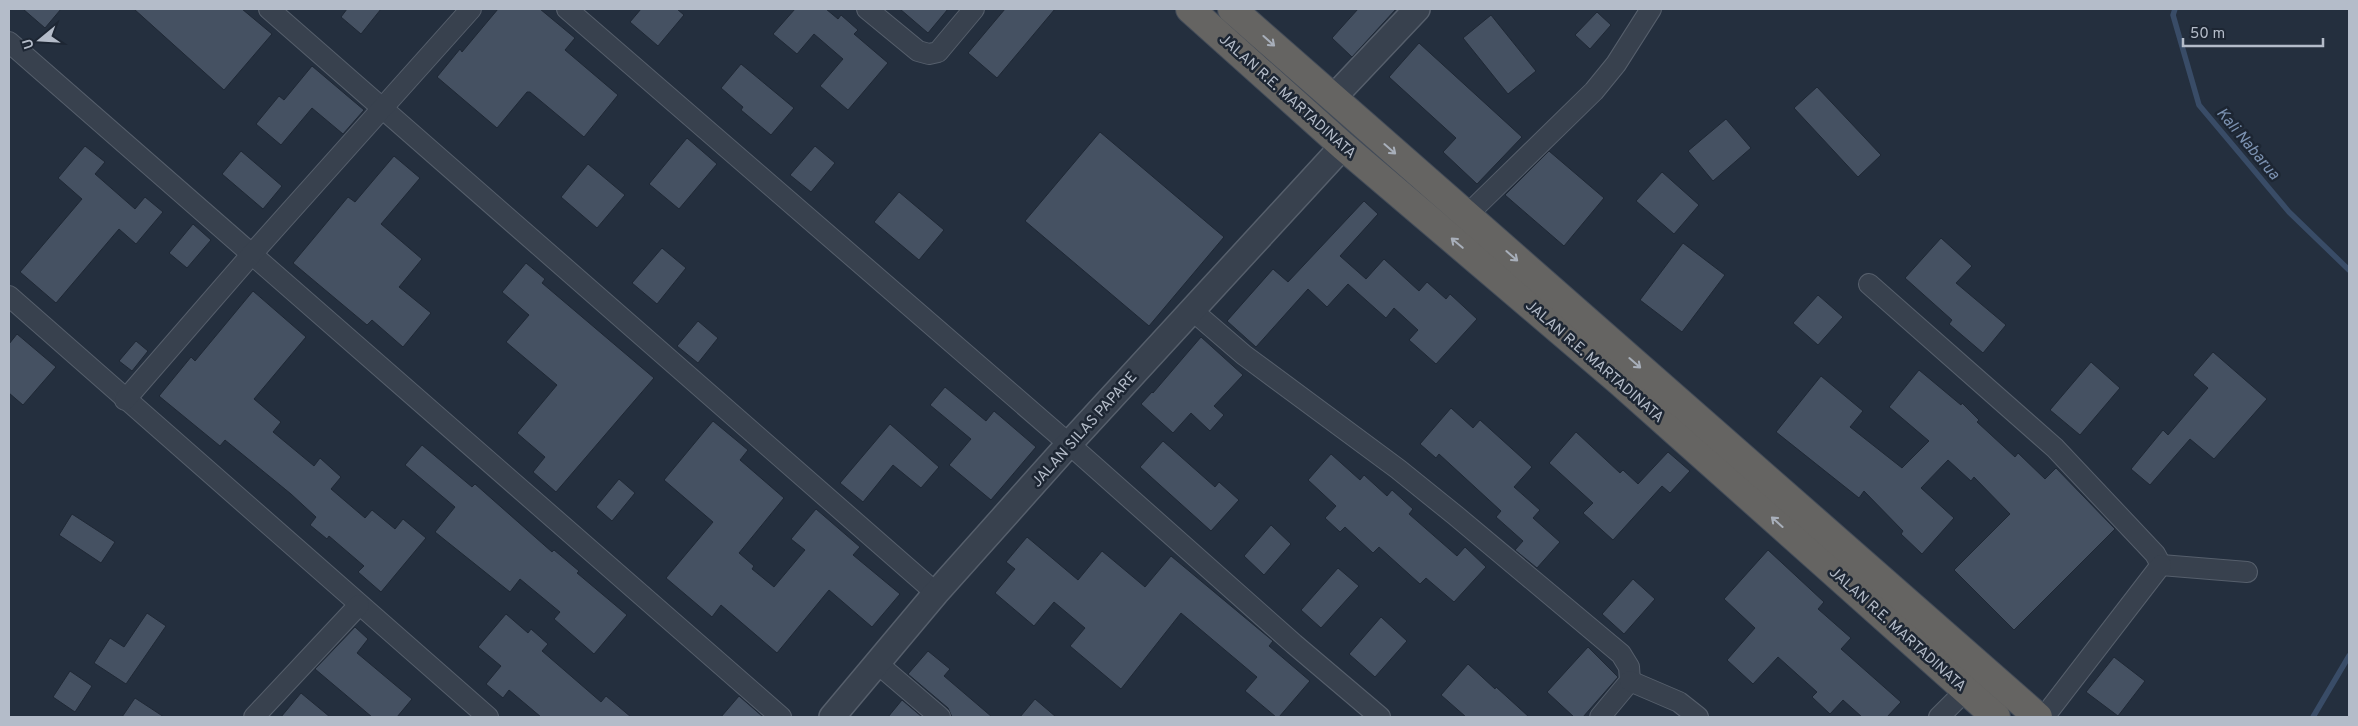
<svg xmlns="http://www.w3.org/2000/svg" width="2358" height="726" viewBox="0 0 2358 726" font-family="Overpass,sans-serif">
  <rect width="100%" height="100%" fill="#242f3e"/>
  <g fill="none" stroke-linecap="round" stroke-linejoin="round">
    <g stroke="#394c67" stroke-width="5.5">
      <path d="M2175,9L2173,15L2199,105L2289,212L2349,270"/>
      <path d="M2313,717L2349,656"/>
    </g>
  </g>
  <g fill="#455162" stroke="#1f2835">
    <path d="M23,9H61L45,28Z"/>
    <path d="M134,9H242L272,34L224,90Z"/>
    <path d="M347,9H381L361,34L341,17Z"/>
    <path d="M498,9H540L575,38L565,50L618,95L584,137L530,92H527L497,128L437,77L460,49L462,52Z"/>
    <path d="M641,9H677L684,15L658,46L630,22Z"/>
    <path d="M795,9H826L838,19L841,15L858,30L854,34L888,63L848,110L820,86L843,59L814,34L797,54L773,34Z"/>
    <path d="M900,9H948L928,33Z"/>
    <path d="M1005,9H1055L997,78L968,53Z"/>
    <path d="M1358,9H1396L1352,57L1332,38Z"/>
    <path d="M1597,12L1611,25L1590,49L1575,35Z"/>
    <path d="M1491,15L1536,71L1508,94L1463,38Z"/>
    <path d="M1419,43L1522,137L1477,184L1443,152L1456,138L1389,77Z"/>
    <path d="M741,64L794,108L771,135L741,110L743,107L721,88Z"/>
    <path d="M312,66L364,110L343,134L312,108L281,145L256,124L279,96L284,100Z"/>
    <path d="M1817,87L1881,155L1858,177L1794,108Z"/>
    <path d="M1726,119L1751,148L1713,181L1688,151Z"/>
    <path d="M1100,132L1224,237L1149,326L1025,221Z"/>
    <path d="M687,138L717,164L679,209L649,184Z"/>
    <path d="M85,146L105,162L95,174L135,209L145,197L163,212L136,244L119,229L56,303L20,272L82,199L58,178Z"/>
    <path d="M815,146L835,163L811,192L790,175Z"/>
    <path d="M241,151L282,186L263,209L222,174Z"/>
    <path d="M1549,151L1604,198L1564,246L1505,195Z"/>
    <path d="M394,156L420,178L381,224L422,259L399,287L431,313L403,347L372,320L367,325L293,263L348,197L355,202Z"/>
    <path d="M588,164L625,195L597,228L561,197Z"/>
    <path d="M1662,172L1699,205L1674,234L1636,201Z"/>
    <path d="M899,192L944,230L919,260L874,222Z"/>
    <path d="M1364,201L1378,214L1340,256L1366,279L1384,259L1419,291L1427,282L1446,299L1450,294L1477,319L1436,364L1409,340L1418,330L1394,308L1386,318L1348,284L1327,307L1308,289L1256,347L1227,321L1273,269L1288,282Z"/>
    <path d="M193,224L211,240L187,268L169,253Z"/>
    <path d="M1941,238L1972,266L1956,283L2006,325L1983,353L1949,324L1952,320L1905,278Z"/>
    <path d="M1683,243L1725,275L1682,332L1640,300Z"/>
    <path d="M662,248L686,268L657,304L632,283Z"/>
    <path d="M526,263L545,279L542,283L654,378L556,492L533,472L545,457L517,433L557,385L506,342L529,315L502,292Z"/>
    <path d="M253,291L306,337L254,399L281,422L273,432L314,466L320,458L341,477L331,489L365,518L372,510L395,529L403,519L426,538L381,592L358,572L364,566L329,536L327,539L310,525L316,517L291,494L225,440L220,446L159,396L191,357L195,361Z"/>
    <path d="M1818,295L1843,317L1818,345L1793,323Z"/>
    <path d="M698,321L718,338L698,363L677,346Z"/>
    <path d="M17,334L56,367L23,405L9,393V344Z"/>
    <path d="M1201,337L1243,375L1214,406L1224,415L1210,431L1191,413L1173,433L1141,404L1152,392L1153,393Z"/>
    <path d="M136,341L148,351L132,371L119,361Z"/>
    <path d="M2213,352L2267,399L2214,459L2190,439L2150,485L2131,469L2163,430L2168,435L2208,388L2193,375Z"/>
    <path d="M2091,362L2120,388L2080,435L2050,410Z"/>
    <path d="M1919,370L1961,405L1962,403L1979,420L1977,422L2015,457L2018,453L2045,479L2056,468L2115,529L2014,630L1954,570L2010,514L1974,477L1971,481L1948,460L1921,488L1954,518L1922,554L1901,534L1903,531L1864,491L1859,498L1776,432L1821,376L1863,411L1850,427L1902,468L1929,441L1889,407Z"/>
    <path d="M945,387L986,421L994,411L1036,447L991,500L949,465L971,439L930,405Z"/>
    <path d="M1451,408L1473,428L1480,420L1532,467L1514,487L1540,510L1533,518L1560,542L1537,568L1515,550L1523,541L1496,517L1501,511L1439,454L1436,458L1420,444Z"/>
    <path d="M713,421L748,450L740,460L784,498L739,553L754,566L752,569L774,587L805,550L791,539L816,509L860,547L853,555L900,594L872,627L829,590L777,653L721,605L712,617L666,578L713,522L664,480Z"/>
    <path d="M890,424L939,467L921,488L893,465L863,502L840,483Z"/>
    <path d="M1576,432L1620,473L1623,470L1638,484L1668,452L1690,471L1670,493L1662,486L1613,540L1583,513L1593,503L1549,463Z"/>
    <path d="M1163,441L1215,487L1219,482L1239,500L1211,531L1140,467Z"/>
    <path d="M422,445L472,487L475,484L552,552L554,550L579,571L577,573L627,615L594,654L554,619L560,612L520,579L510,592L435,532L455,507L405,465Z"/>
    <path d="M1331,454L1360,480L1364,475L1387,496L1392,490L1413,509L1409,514L1457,556L1465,547L1486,567L1454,602L1426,578L1420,584L1379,547L1373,553L1345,527L1340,532L1325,518L1336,506L1308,480Z"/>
    <path d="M619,479L635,493L612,521L596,507Z"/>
    <path d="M72,514L115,542L101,563L59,535Z"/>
    <path d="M1271,525L1291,544L1264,575L1244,556Z"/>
    <path d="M1027,537L1078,580L1102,551L1145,587L1171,556L1273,641L1269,646L1310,681L1279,717H1276L1245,691L1257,677L1181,613L1121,689L1070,646L1085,628L1054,602L1034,626L995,593L1015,569L1006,562Z"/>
    <path d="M1768,550L1824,602L1818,609L1851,638L1841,649L1901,702L1887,717H1862L1843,700L1830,714L1812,697L1817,692L1778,657L1753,684L1727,660L1755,628L1724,599Z"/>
    <path d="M1338,568L1359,586L1321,628L1301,610Z"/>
    <path d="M1633,579L1655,599L1624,634L1602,614Z"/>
    <path d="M147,613L166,626L126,684L94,663L110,638L124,647Z"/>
    <path d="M506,614L528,633L531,629L548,644L542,651L601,702L606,696L631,717H541L509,690L503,698L486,684L501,666L478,647Z"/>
    <path d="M1381,617L1407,641L1375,677L1349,654Z"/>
    <path d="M355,627L368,639L357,653L412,699L397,717H372L315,669Z"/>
    <path d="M1588,647L1618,677L1583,717H1574L1547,692Z"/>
    <path d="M928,651L950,669L944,676L992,717H952L948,708L908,674Z"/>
    <path d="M2114,657L2145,681L2118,716L2086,692Z"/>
    <path d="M1468,664L1495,689L1496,687L1529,717H1466L1441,695Z"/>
    <path d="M70,671L92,686L75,712L53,697Z"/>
    <path d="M301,693L330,717H281Z"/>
    <path d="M739,696L763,717H721Z"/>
    <path d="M135,698L164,717H122Z"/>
    <path d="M1035,699L1056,717H1020Z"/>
    <path d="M902,700L922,717H888Z"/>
  </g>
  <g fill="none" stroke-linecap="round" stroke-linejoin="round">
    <g stroke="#565f6c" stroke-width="22">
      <g id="minor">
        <path d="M269,9L936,593"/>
        <path d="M567,9L1069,444L1294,644L1380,717"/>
        <path d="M867,9L918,51L929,54L938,52L974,9"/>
        <path d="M9,42L781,717"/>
        <path d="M1466,216L1594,91L1616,64L1651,9"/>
        <path d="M1869,284L2055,448L2155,554L2161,565"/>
        <path d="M9,296L488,717"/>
        <path d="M1193,311L1244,355L1398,469L1455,515L1621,654L1629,667L1630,681L1600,717"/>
        <path d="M125,400L251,255L471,9"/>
        <path d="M2161,565L2247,572"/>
        <path d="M878,664L940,717"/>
        <path d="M1630,681L1679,702L1698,717"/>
        <path d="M254,717L359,605"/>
        <path d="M1939,717L1966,690"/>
        <path d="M2044,717L2161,565"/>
      </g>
    </g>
    <g stroke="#565f6c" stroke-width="28">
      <g id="tertiary">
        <path d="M1333,98L1417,9"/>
        <path d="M832,717L936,593L1069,444L1343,146"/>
      </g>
    </g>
    <g stroke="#434c59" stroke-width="30">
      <g id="trunk">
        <path d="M1190,9L1343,146L1619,381L1996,717"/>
        <path d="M1232,9L2038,717"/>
      </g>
    </g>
    <use href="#minor" stroke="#38414e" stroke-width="20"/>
    <use href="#tertiary" stroke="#38414e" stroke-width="25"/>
    <use href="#trunk" stroke="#656462" stroke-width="28"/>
  </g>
  <defs><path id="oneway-shaft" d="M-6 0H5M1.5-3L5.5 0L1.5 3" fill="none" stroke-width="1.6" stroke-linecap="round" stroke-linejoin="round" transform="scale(1.25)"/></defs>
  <g stroke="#a8afba">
    <use href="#oneway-shaft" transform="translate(1269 41) rotate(42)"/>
    <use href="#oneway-shaft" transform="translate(1390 149) rotate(41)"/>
    <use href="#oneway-shaft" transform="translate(1457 243) rotate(-140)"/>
    <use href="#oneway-shaft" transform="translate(1512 256) rotate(41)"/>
    <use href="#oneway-shaft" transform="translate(1635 363) rotate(41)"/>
    <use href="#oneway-shaft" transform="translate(1777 522) rotate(-138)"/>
  </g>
  <g text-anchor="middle" stroke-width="5" stroke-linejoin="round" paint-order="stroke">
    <g font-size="15" fill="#b4bcc9" stroke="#1d2633">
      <text transform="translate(1288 96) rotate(42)" y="5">JALAN R.E. MARTADINATA</text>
      <text transform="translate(1595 361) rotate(41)" y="5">JALAN R.E. MARTADINATA</text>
      <text transform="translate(1084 429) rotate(-48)" y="5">JALAN SILAS PAPARE</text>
      <text transform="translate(1898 629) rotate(42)" y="5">JALAN R.E. MARTADINATA</text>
    </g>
    <g font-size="16" font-style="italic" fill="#7c92b1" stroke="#1d2633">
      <text transform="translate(2249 143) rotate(50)" y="6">Kali Nabarua</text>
    </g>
  </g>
  <rect width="2358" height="726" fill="none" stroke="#b4bcc9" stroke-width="20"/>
  <g transform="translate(40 40) rotate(252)" stroke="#1d2633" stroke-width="4" paint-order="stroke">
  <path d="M0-4L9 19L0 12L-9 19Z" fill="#b4bcc9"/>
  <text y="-8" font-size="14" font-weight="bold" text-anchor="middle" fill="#b4bcc9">U</text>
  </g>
  <path d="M2183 38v8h140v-8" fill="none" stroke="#b4bcc9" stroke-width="2.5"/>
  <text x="2190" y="38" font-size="15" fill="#b4bcc9" stroke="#1d2633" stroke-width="4" paint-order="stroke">50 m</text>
</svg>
